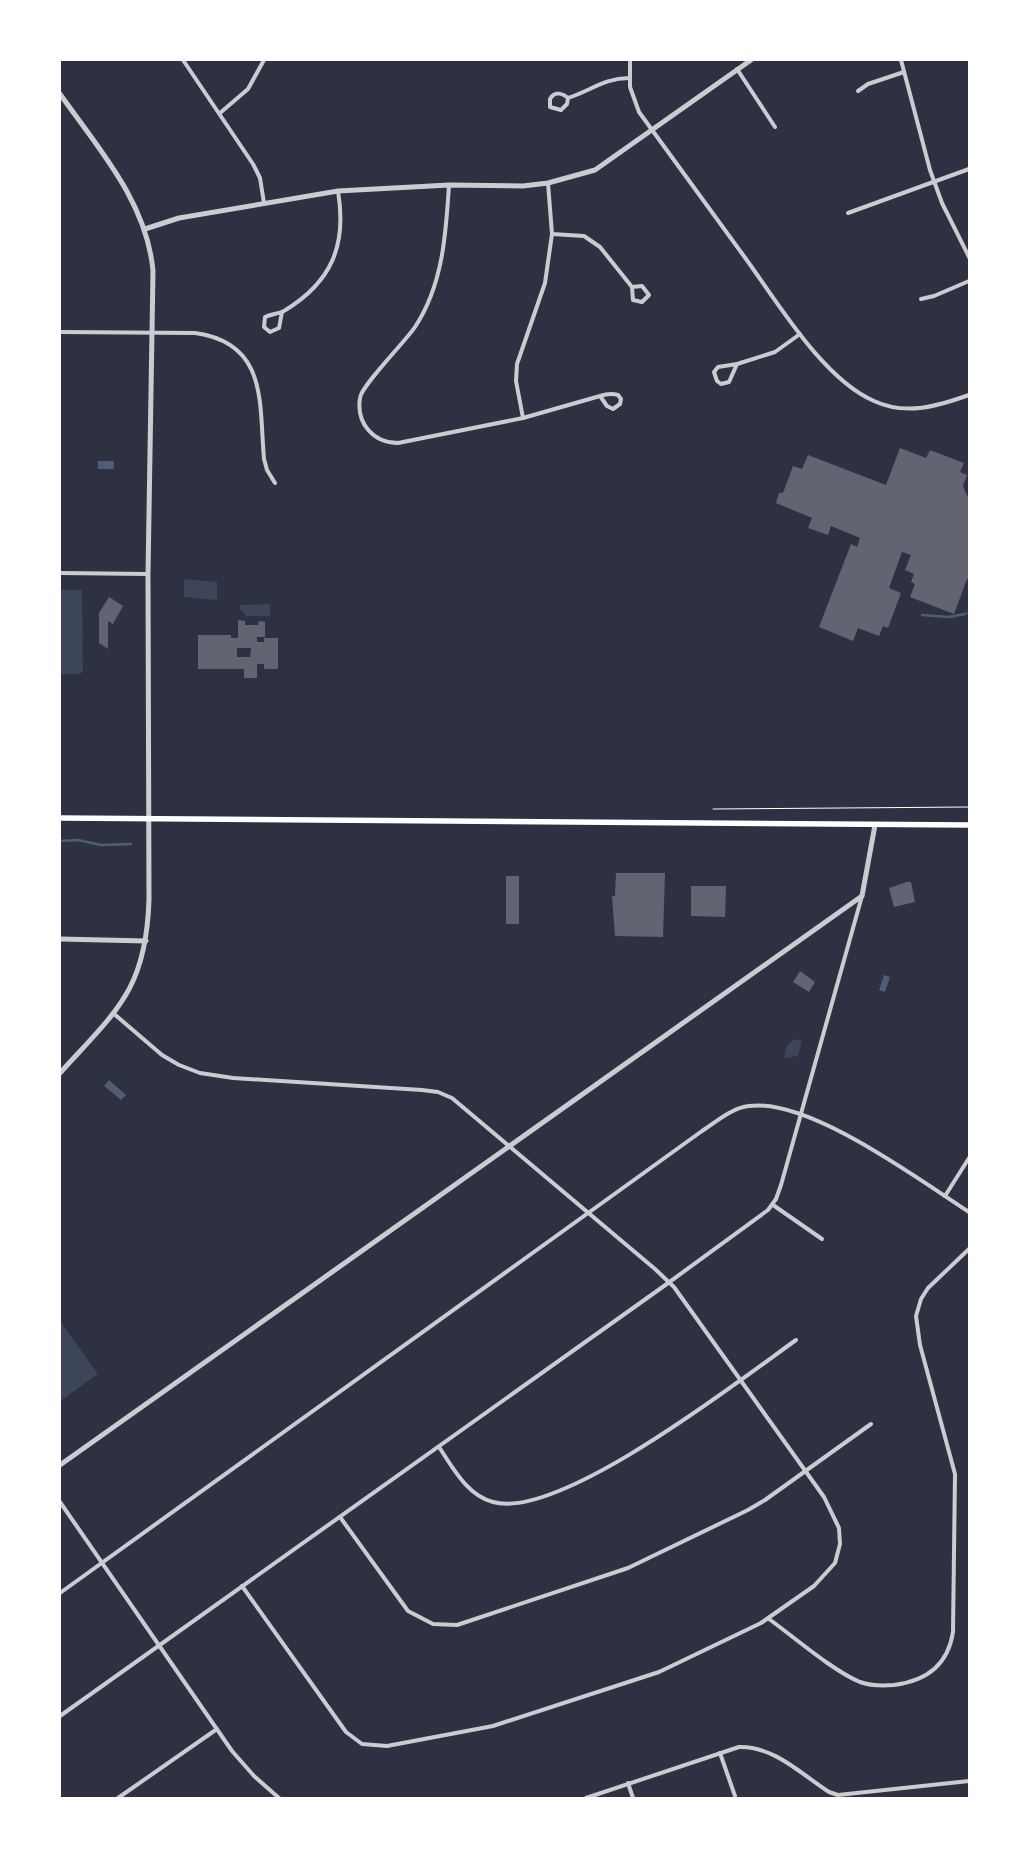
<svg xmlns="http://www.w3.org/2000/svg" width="1029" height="1858" viewBox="0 0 1029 1858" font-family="'Varela Round',sans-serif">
  <rect width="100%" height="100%" fill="#2d3142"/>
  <g fill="#3c4559">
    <path d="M184,579L217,582V600L184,597Z"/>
    <path d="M60,590H82L83,671L80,674H60Z"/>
    <path d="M270,604V616H246L240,609V605Z"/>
    <path d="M794,1039L802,1041L798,1056L784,1058L786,1047Z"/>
    <path d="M60,1321L98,1374L60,1401Z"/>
  </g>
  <g fill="#4f5d75">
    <rect x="98" y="461" width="16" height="8"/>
    <path d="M884,975L890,977L885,992L879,990Z"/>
    <path d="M109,1080L126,1095L121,1100L104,1086Z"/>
  </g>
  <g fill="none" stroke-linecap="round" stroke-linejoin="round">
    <g stroke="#4f5d75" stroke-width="2.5">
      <path d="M968,613H969"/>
      <path d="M922,615L949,617L965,614"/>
      <path d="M60,841L78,840L101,845L131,844"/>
    </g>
  </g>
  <g fill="#626471" fill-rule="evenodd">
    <path d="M900,448L926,458L930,450L964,463L960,472L967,475L963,486L969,500V580L967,579L954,614L910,597L915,584L911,582L914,574L905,570L911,555L902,552L889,588L901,593L888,628L883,626L879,636L858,628L853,641L819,627L851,544L857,547L860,538L831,526L828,535L808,528L812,518L776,503L779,493H783L793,466L802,469L808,455L886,485Z"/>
    <path d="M109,597L123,606L113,624L108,621V649L99,643V613Z"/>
    <path d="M238,620L245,621V625H258L259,621L265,622V637H257V642H264V638H278V669H264V664H257V678H244V669H198V635H231V638H238ZM237,648H251L250,657H237Z"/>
    <path d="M616,873H665L663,937L615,936L612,896H615Z"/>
    <rect x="506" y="876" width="13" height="48"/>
    <path d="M907,882H911L915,902L894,907L889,888Z"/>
    <path d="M691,886H726L725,917L691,916Z"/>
    <path d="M800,971L815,982L809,992L793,982Z"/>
  </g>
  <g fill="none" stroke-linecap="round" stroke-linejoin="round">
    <path stroke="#fff" stroke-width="1" d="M713,809L969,807"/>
    <g stroke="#caccd0" stroke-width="4">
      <path d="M183,60L253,164L260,178L264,203"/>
      <path d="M630,60V87L639,112C675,161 710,210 746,259C778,303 823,379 874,401C906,416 938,406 969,395"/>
      <path d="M901,60L930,170L942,203L969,257"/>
      <path d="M737,69L775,127"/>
      <path d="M858,91L868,84L904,72"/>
      <path d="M568,98C562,93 555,91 550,99V107L561,110L567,104L568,98C590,91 605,78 629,78"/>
      <path d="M220,113L248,89L264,60"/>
      <path d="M449,185C446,233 443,285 415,327C405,342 361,386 360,398C356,424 374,443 398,443L523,418L600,396C606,394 611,393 618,395L621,399L620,404L613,409L607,406L600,396"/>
      <path d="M848,213L969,169"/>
      <path d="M552,234L584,236L600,247L632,287L633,300L642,302L649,295L642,286L632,287"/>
      <path d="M921,299L934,296L969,281"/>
      <path d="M282,312L279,328L270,332L264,327L265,317C271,314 278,314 284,311C332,282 347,245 338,191"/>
      <path d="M60,332L195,333C268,343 259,403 264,459L267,470L275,483"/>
      <path d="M737,364L729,382L721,384L717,381L714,372L718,367L737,364L775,352L800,334"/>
      <path d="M523,418L516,381L517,364L545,283L552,234L548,183"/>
      <path d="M60,573L148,574"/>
      <path d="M113,1013L162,1055L179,1065L200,1073L233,1078L422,1090L438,1092L452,1098L655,1269L674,1287L824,1497L839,1528L840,1544L835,1563L814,1586L761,1623L659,1672L493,1726L387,1746L362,1744L346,1732L242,1586"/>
      <path d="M945,1196L969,1158"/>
      <path d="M773,1205L822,1239"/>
      <path d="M439,1447C453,1468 467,1495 493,1502C559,1521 740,1380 796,1340"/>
      <path d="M60,1502L232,1751L254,1776L279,1798"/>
      <path d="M340,1517L408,1611L433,1624L457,1625L628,1568L748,1510L765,1500L871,1424"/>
      <path d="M60,1593L702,1131C716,1122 731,1108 749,1106C809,1098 918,1179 969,1212"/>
      <path d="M769,1619C794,1637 833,1671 860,1682C871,1686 882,1686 894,1685C926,1681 948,1665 953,1632L955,1474L920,1345L916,1316L921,1299L928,1288L969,1249"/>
      <path d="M60,1716L664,1286L768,1210L776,1199L781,1185L862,896"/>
      <path d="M720,1753L735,1796"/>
      <path d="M628,1783L633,1798"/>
      <path d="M118,1798L217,1729"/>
      <path d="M586,1798L739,1747C774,1746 801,1774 829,1792L838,1795L969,1781"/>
    </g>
    <g stroke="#caccd0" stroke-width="5">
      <path d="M60,94C98,148 147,202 153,271L148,574L149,900C146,990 117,1010 60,1073"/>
      <path d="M145,229L179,218L338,191L449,185L523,186L548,183L595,170L751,60"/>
      <path d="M60,939L146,941"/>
      <path d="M60,1465L862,896L875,825"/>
    </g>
    <path stroke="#fff" stroke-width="5.5" d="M60,818L969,825"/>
  </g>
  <rect width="1029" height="1858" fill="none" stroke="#ffffff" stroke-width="122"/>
</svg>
